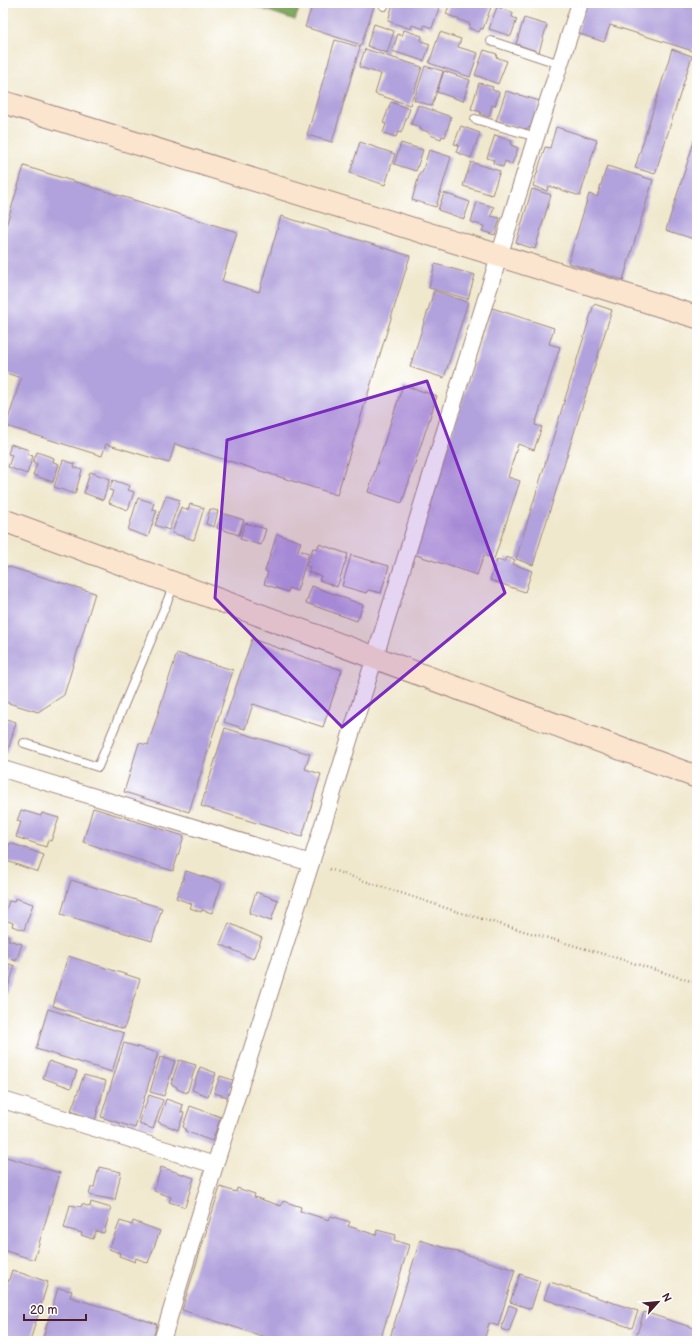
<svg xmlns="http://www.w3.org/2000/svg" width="700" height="1344" viewBox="0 0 700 1344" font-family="'Balsamiq Sans',sans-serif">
  <rect width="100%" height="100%" fill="#fff"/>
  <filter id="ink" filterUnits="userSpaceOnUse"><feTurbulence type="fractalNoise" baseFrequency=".025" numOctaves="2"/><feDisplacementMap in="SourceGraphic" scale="8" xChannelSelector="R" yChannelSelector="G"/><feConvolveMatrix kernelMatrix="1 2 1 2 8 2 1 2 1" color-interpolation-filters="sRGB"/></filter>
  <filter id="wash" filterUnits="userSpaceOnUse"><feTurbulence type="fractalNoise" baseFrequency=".012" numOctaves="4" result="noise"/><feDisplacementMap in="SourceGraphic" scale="16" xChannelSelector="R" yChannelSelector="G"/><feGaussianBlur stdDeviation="0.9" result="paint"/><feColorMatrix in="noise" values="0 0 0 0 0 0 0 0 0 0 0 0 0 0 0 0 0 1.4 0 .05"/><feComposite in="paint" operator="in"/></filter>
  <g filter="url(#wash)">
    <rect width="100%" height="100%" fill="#f0e8cd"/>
    <path fill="#7faa61" stroke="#646446" d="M244,3H301L295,20Z"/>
    <g id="blocks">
      <g fill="#b1a1dc">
        <path d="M313,3H375L361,45L305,27Z"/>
        <path d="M393,3H423L439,8L432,28L424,25V29L412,25L411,29L388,21Z"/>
        <path d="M450,3H480L491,7L483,29L481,28L479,32L469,28L470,24L446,14Z"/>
        <path d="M586,3H697V37L693,51L610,25L604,42L577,33Z"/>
        <path d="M497,7L513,13L512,17L517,19L511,36L489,29Z"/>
        <path d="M524,18L547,25L539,52L516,44Z"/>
        <path d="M374,24L394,31L387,53L367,46Z"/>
        <path d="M404,30L422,36L421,41L430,44L424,61L392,51L398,34L402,36Z"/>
        <path d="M440,32L461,39L458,47L478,53L470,77L429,63Z"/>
        <path d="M335,40L360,47L332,142L307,135Z"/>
        <path d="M365,49L422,67L410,105L375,94L381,74L359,67Z"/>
        <path d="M672,49L692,56L655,174L635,168Z"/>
        <path d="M484,50L497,54L496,57L507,61L498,84L475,75Z"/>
        <path d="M425,66L443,71L432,106L414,100Z"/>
        <path d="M444,71L470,80L463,101L437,92Z"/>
        <path d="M479,83L493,87L492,90L499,92L495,106L492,105L489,117L480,114L481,112L471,109Z"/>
        <path d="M506,91L540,101L532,126L523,130L496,121Z"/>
        <path d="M391,102L410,109L401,133L398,132L396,137L383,133L386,124L383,123Z"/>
        <path d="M418,105L451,117L445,137L442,136L441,139L430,135L431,133L420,129V127L411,124Z"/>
        <path d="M461,126L480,133L471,158L456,152L459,145L454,144Z"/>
        <path d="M556,127L597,140L580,196L549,186L547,191L533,186L545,147L550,148Z"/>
        <path d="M697,132V240L666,230Z"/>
        <path d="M495,135L512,141L511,145L518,148L512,164L505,161L503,167L493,163L494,160L487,158Z"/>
        <path d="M360,142L395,154L385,185L350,173Z"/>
        <path d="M401,143L423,150L416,171L394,164Z"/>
        <path d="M429,150L451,157L436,207L412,200L420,172L422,173Z"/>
        <path d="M471,162L500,171L492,195L463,186Z"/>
        <path d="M24,166L237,232L222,281L259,292L281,216L410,256L337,495L175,444L169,463L106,444L102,456L6,426L21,378L3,372V236Z"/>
        <path d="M607,166L653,180L623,280L568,263L589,194L597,197Z"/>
        <path d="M532,189L551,195L535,249L516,243Z"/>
        <path d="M444,193L470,202L464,219L438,210Z"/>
        <path d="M477,202L494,207L491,216L500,218L495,235L482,231L484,226L471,222Z"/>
        <path d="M435,264L475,275L468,299L429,288Z"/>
        <path d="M434,291L468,302L444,378L410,367Z"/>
        <path d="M594,304L612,310L533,565L516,559Z"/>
        <path d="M492,308L554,328L549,344L560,347L535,425L542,427L534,450L518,444L508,477L520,481L494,559L484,555L477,575L413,554Z"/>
        <path d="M403,385L437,396L402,503L368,492Z"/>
        <path d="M11,444L29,450L27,454L33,456L27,474L8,467L12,455L8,454Z"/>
        <path d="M37,452L54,458L53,462L59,464L53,482L33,475L37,464L33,462Z"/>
        <path d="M63,460L75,464L74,467L82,470L75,494L54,487Z"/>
        <path d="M90,472L110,479L103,500L84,493Z"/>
        <path d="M113,480L130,486L128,490L134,492L128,510L109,503L113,491L109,490Z"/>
        <path d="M166,496L180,500L169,530L155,525Z"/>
        <path d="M138,498L154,503L152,509L157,510L148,537L128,530Z"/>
        <path d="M190,504L204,508L194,540L172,533L181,507L188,510Z"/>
        <path d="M210,509L218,511L214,527L206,524Z"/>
        <path d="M222,513L244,520L239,535L217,528Z"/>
        <path d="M245,523L266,529L261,545L240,539Z"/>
        <path d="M277,534L301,542L298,550L309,553L297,591L289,588L288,592L264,584L268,572L265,571Z"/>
        <path d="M319,544L348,554L337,587L319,580L321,576L308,572L310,567L306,566L313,548L317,549Z"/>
        <path d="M351,555L389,566L381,593L368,590L366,593L342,586Z"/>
        <path d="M506,557L515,560L513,564L532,571L525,592L490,580L497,560L504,562Z"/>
        <path d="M3,565L95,593L64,695L38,712L5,702L3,707Z"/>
        <path d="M312,586L363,605L357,621L306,603Z"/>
        <path d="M252,639L342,670L323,727L253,704L245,729L224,722Z"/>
        <path d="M177,653L233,670L189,812L124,792L139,743L148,745Z"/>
        <path d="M3,718L16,722L7,754L3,753Z"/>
        <path d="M225,728L310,754L305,769L321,774L302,837L201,806Z"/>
        <path d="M93,808L184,836L173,871L83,842Z"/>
        <path d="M21,810L41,816L42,813L59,818L51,841L48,840L46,847L16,837L21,822L17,821Z"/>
        <path d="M10,843L44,855L38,872L4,860Z"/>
        <path d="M186,871L222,883L212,913L202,910L201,912L190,908L192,904L176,898Z"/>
        <path d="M71,880L162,908L152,941L61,914Z"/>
        <path d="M256,892L278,900L271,921L249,913Z"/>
        <path d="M15,898L33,904L24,930L12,926L13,923L3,919L9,901L14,902Z"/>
        <path d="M229,923L262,938L253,959L220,944Z"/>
        <path d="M3,934L9,936L8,940L22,944L16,961L3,956Z"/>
        <path d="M68,956L140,979L124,1029L53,1006Z"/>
        <path d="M3,962L15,966L6,994L3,993Z"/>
        <path d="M48,1009L124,1033L112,1072L36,1049Z"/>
        <path d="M124,1043L158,1053L135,1128L101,1117Z"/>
        <path d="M160,1057L175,1061L164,1096L150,1092Z"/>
        <path d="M179,1060L196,1065L187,1093L177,1089V1087L171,1084Z"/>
        <path d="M49,1061L77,1071L71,1088L43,1078Z"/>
        <path d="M200,1067L216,1073L208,1096L192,1090Z"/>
        <path d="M84,1075L106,1081L95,1120L71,1111Z"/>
        <path d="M220,1076L233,1080L228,1097L214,1093Z"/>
        <path d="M149,1095L163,1100L153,1129L139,1124Z"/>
        <path d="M166,1099L183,1105L181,1112L184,1113L178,1130L158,1122Z"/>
        <path d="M190,1106L221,1117L212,1141L185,1131L186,1129L183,1127Z"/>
        <path d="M3,1156L60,1173L34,1260L3,1250Z"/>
        <path d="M99,1167L121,1172L115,1200L89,1195L91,1187H94Z"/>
        <path d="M161,1167L194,1178L185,1207L169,1202L171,1197L154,1191Z"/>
        <path d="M220,1187L236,1192L237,1188L255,1194L254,1197L281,1206L283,1201L301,1207L300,1211L329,1220L331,1216L350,1222L348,1226L376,1235L377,1230L396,1235L394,1240L409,1245L380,1341H277L182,1310Z"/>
        <path d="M91,1202L111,1208L104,1233L96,1231L93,1239L81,1235L82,1233L64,1228L70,1205L81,1207L82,1204L90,1207Z"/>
        <path d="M120,1221L132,1225L133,1221L160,1231L148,1263L136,1258L135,1262L119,1256L120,1253L109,1249Z"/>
        <path d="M420,1240L515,1270L498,1326L489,1323L484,1341H389Z"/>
        <path d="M12,1270L48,1282L30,1341H3V1298Z"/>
        <path d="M520,1274L540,1281L531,1309L510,1302Z"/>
        <path d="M550,1282L638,1311L632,1328L544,1299Z"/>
        <path d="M58,1288L72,1291L70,1297L157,1324L152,1341H42Z"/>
        <path d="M509,1305L517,1308L509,1332L501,1329Z"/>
        <path d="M644,1312L697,1329V1341H648L636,1337Z"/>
      </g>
    </g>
  </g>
  <g filter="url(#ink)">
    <use href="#blocks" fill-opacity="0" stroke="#9d847c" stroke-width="1"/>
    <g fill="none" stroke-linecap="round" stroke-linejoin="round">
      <g stroke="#9d847c" stroke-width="10">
        <g id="lane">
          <path d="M384,6L385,3"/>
          <path d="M491,41L560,64"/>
          <path d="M475,119L536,137"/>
          <path d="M24,743L98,767L174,585"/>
        </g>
      </g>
      <g stroke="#9d847c" stroke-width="18">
        <g id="street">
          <path d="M3,769L311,863"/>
          <path d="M3,1100L215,1165"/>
          <path d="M162,1341L215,1165L311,863L536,137L580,3"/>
        </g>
      </g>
      <g stroke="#9d847c" stroke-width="24">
        <g id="secondary">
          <path d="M3,102L697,317"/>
          <path d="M3,520L697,777"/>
        </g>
      </g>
      <path stroke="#9d847c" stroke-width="2.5" stroke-dasharray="1 3" stroke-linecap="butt" d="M329,869L458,912L617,958L697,983"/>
      <use href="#lane" stroke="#fff" stroke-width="8"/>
      <use href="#street" stroke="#fff" stroke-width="16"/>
      <use href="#secondary" stroke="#fce5cf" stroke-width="22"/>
    </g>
  </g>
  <path fill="#7b2cbf" fill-opacity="0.2" stroke="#7b2cbf" stroke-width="3" stroke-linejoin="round" d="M427,381L505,593L342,727L215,598L227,440Z"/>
  <rect width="700" height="1344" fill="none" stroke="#fff" stroke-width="16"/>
  <g transform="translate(658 1302) rotate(63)" stroke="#ffffff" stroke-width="3" paint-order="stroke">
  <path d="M0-3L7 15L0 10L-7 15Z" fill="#4a1f2b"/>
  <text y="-6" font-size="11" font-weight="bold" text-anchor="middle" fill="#4a1f2b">N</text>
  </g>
  <path d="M24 1314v6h62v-6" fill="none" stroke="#4a1f2b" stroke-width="2"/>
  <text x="30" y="1314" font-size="12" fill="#4a1f2b" stroke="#ffffff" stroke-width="3" paint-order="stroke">20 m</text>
</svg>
